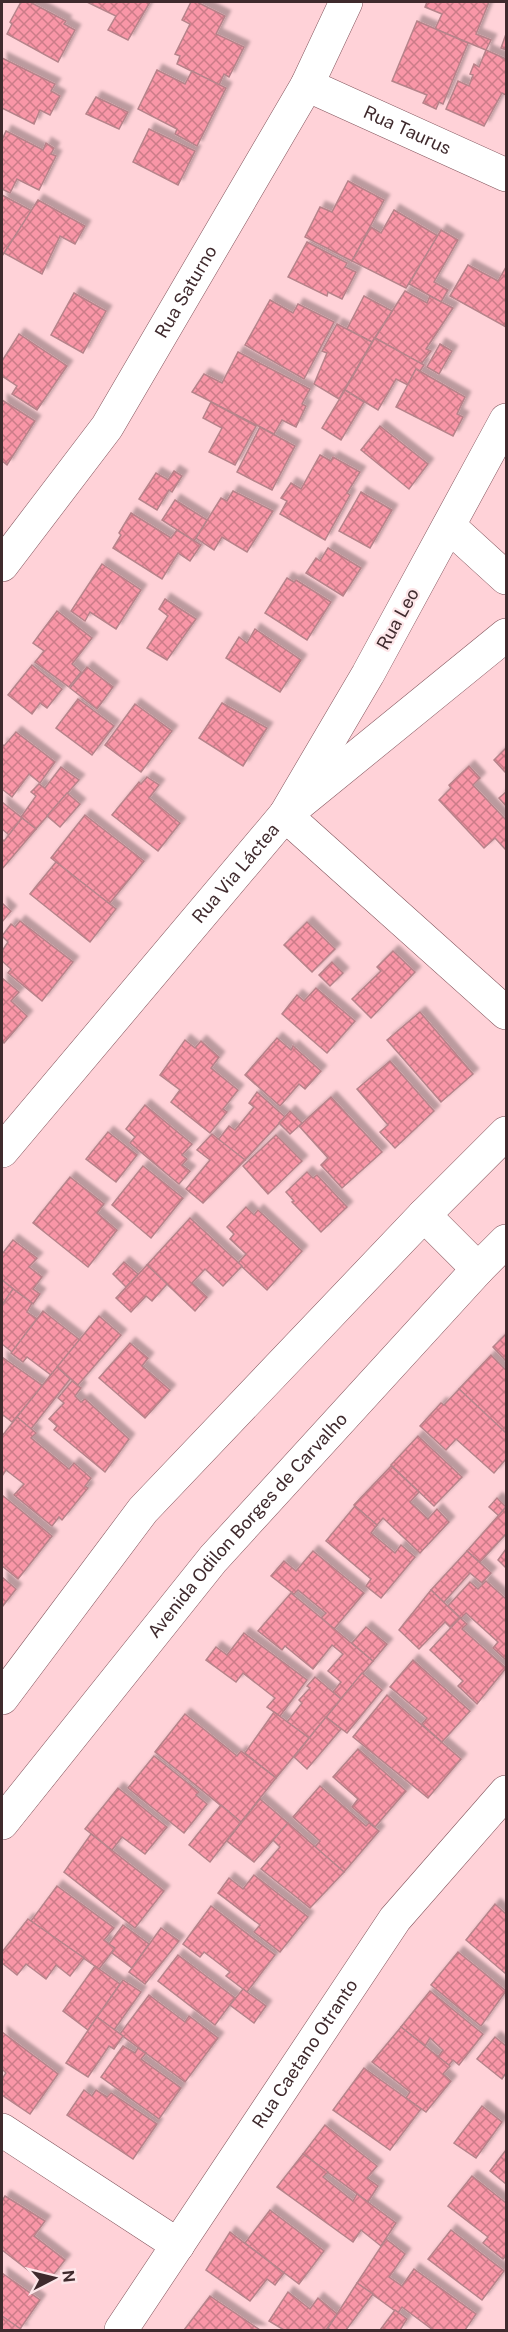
<svg xmlns="http://www.w3.org/2000/svg" width="508" height="2332" viewBox="0 0 508 2332" font-family="'Public Sans',sans-serif">
  <defs>
    <pattern id="building-cross-hatch" width="8" height="8" patternUnits="userSpaceOnUse" patternTransform="scale(1.5)"><rect width="8" height="8" fill="#f996a7"/><path d="M0 0l8 8M0 8l8-8" fill="none" stroke="#cb7b88"/></pattern>
    <filter id="shadow"><feDropShadow dx="5.5" dy="-5.5" stdDeviation="1.5" flood-color="#0004"/></filter>
  </defs>
  <rect width="100%" height="100%" fill="#ffd2d8"/>
  <g fill="url(#building-cross-hatch)" stroke="#b6838a" stroke-width="1.5" filter="url(#shadow)">
    <path d="M21,2H30L66,21L64,24L75,30L58,62L7,34L12,24L10,22Z"/>
    <path d="M87,2H150L128,40L108,30L116,16Z"/>
    <path d="M191,2H197L225,16L216,34L244,47L229,77L224,74L219,85L177,64L180,56L175,54L190,24L182,20Z"/>
    <path d="M427,2H489L476,34L491,40L486,50L435,29L442,14L425,7Z"/>
    <path d="M417,21L468,43L443,104L439,102L436,109L423,103L427,95L392,81Z"/>
    <path d="M506,34V50L501,48Z"/>
    <path d="M486,50L506,59V95L502,93L484,126L446,109L458,81L469,86L473,75L470,74L474,64L479,67Z"/>
    <path d="M2,58L55,84L51,91L60,96L50,115L40,110L34,124L2,108Z"/>
    <path d="M157,70L185,84L192,71L226,88L197,146L175,134L177,129L138,109Z"/>
    <path d="M96,97L128,112L119,129L86,114Z"/>
    <path d="M149,129L195,151L178,185L133,162Z"/>
    <path d="M6,131L43,150L46,143L54,148L51,154L56,156L39,190L17,179L10,193L2,189V140Z"/>
    <path d="M348,181L384,200L352,261L305,237L320,207L332,212Z"/>
    <path d="M2,195L32,211L2,256Z"/>
    <path d="M38,200L85,226L75,244L60,236L42,274L4,253Z"/>
    <path d="M394,210L438,236L406,288L352,261L371,227L381,233Z"/>
    <path d="M441,230L458,240L434,282L448,290L441,302L409,284Z"/>
    <path d="M307,242L347,263L345,267L356,272L342,299L328,292L327,296L288,277Z"/>
    <path d="M468,265L498,281L506,267V327L450,296Z"/>
    <path d="M405,291L427,303L430,296L453,308L426,349L431,351L421,364L375,338Z"/>
    <path d="M74,293L106,311L83,353L51,335Z"/>
    <path d="M364,296L392,311L372,342L347,329Z"/>
    <path d="M270,300L293,313L298,304L334,322L304,379L245,345Z"/>
    <path d="M337,324L372,342L339,399L314,384L327,353L322,351Z"/>
    <path d="M19,334L67,366L37,410L12,394L17,386L2,376V361Z"/>
    <path d="M375,338L424,365L420,371L416,369L408,385L396,379L378,410L345,390Z"/>
    <path d="M440,344L452,351L439,374L427,367Z"/>
    <path d="M238,352L310,389L302,404L306,406L296,427L282,420L274,434L192,392L204,374L222,383Z"/>
    <path d="M416,369L465,397L457,414L463,417L453,436L396,407Z"/>
    <path d="M345,390L364,402L341,440L322,428Z"/>
    <path d="M2,400L35,421L7,465L2,461Z"/>
    <path d="M211,402L256,426L235,465L209,452L222,428L203,418Z"/>
    <path d="M380,426L428,464L409,489L361,450Z"/>
    <path d="M260,427L295,446L272,490L237,472Z"/>
    <path d="M320,455L331,461L333,457L360,472L347,493L350,495L325,540L280,514L287,501L281,498L291,483L301,489Z"/>
    <path d="M174,471L182,476L172,492L169,490L157,510L139,499L156,473L168,480Z"/>
    <path d="M233,491L273,511L247,552L222,537L214,550L196,538L221,498L227,501Z"/>
    <path d="M361,492L392,510L370,548L339,531Z"/>
    <path d="M175,500L207,520L194,541L162,520Z"/>
    <path d="M131,513L171,538L177,530L201,545L190,561L178,553L162,579L113,548L121,535L119,533Z"/>
    <path d="M328,548L361,568L343,596L306,573L316,558L320,561Z"/>
    <path d="M102,564L141,590L116,629L90,612L85,621L71,611Z"/>
    <path d="M287,578L294,582L296,580L331,602L307,640L265,613Z"/>
    <path d="M165,599L196,619L167,660L147,648L168,616L159,609Z"/>
    <path d="M57,611L92,638L72,664L81,672L69,687L35,662L44,651L33,643Z"/>
    <path d="M255,629L301,660L280,692L226,658L239,637L247,643Z"/>
    <path d="M32,665L62,689L47,708L40,703L32,714L8,695Z"/>
    <path d="M87,667L113,687L97,709L70,688Z"/>
    <path d="M78,699L114,726L92,755L56,728Z"/>
    <path d="M222,703L267,728L243,766L199,738Z"/>
    <path d="M135,704L172,731L141,772L105,745Z"/>
    <path d="M16,732L55,762L40,783L29,774L12,797L2,789V744L4,746Z"/>
    <path d="M506,748V773L494,760Z"/>
    <path d="M469,766L480,778L473,785L506,820V850L495,838L484,848L439,800L451,788L449,785Z"/>
    <path d="M61,767L79,780L36,829L21,817L36,796L31,792L39,784L45,788Z"/>
    <path d="M147,777L159,785L149,798L180,823L158,851L112,815L139,782L141,784Z"/>
    <path d="M506,792V806L499,798Z"/>
    <path d="M67,793L80,804L60,827L47,816Z"/>
    <path d="M2,802L22,818L9,835L2,829Z"/>
    <path d="M85,815L144,861L109,904L51,858Z"/>
    <path d="M22,818L36,829L2,869V839L4,841Z"/>
    <path d="M56,862L116,909L90,942L30,894Z"/>
    <path d="M2,903L11,911L2,922Z"/>
    <path d="M20,921L73,962L42,1001L8,973L11,969L2,961V951L8,942L2,936L11,924L15,927Z"/>
    <path d="M307,922L335,949L312,972L284,945Z"/>
    <path d="M393,951L415,972L371,1018L352,999L381,971L377,967Z"/>
    <path d="M332,962L343,973L330,986L319,975Z"/>
    <path d="M2,978L19,992L11,1001L27,1016L4,1043L2,1040Z"/>
    <path d="M316,988L355,1021L327,1053L282,1014L297,995L304,1001Z"/>
    <path d="M420,1012L473,1074L441,1102L387,1040Z"/>
    <path d="M277,1038L291,1050L293,1046L321,1071L305,1089L299,1084L280,1106L245,1075Z"/>
    <path d="M185,1040L195,1048L201,1041L219,1057L211,1068L238,1090L223,1109L227,1112L210,1133L171,1102L180,1090L160,1075Z"/>
    <path d="M390,1061L434,1111L395,1148L380,1132L388,1125L357,1089Z"/>
    <path d="M257,1092L285,1117L245,1160L218,1140L229,1126L235,1130L254,1107L249,1103Z"/>
    <path d="M331,1097L382,1152L342,1188L321,1165L328,1158L299,1126Z"/>
    <path d="M145,1105L192,1144L182,1155L187,1159L182,1165L190,1171L179,1184L130,1143L135,1137L126,1129Z"/>
    <path d="M290,1111L302,1123L290,1134L279,1123Z"/>
    <path d="M108,1132L137,1155L116,1182L86,1159Z"/>
    <path d="M212,1134L245,1160L203,1203L186,1189L210,1160L197,1150Z"/>
    <path d="M276,1135L302,1161L268,1194L243,1166Z"/>
    <path d="M143,1166L183,1198L151,1238L112,1205Z"/>
    <path d="M307,1172L313,1178L317,1175L347,1207L321,1232L292,1202L294,1201L286,1192Z"/>
    <path d="M70,1177L104,1204L97,1213L117,1230L88,1267L33,1223Z"/>
    <path d="M246,1207L254,1215L258,1210L302,1251L267,1290L238,1263L246,1254L230,1239L234,1234L227,1227Z"/>
    <path d="M190,1218L242,1266L223,1286L205,1269L192,1283L207,1297L195,1311L147,1265Z"/>
    <path d="M13,1240L37,1258L29,1267L42,1277L33,1289L40,1294L33,1304L2,1280V1254Z"/>
    <path d="M124,1262L138,1274L126,1287L113,1274Z"/>
    <path d="M147,1265L167,1284L152,1301L146,1296L131,1312L116,1298Z"/>
    <path d="M2,1280L13,1289L2,1305Z"/>
    <path d="M13,1289L32,1303L27,1312L37,1319L12,1352L2,1344V1305Z"/>
    <path d="M43,1311L80,1340L51,1375L27,1357L23,1362L11,1353Z"/>
    <path d="M99,1316L121,1335L78,1385L57,1367Z"/>
    <path d="M506,1334V1361L493,1347Z"/>
    <path d="M130,1343L148,1358L142,1366L170,1390L145,1418L99,1378Z"/>
    <path d="M491,1355L506,1370V1433L459,1389Z"/>
    <path d="M2,1357L43,1386L12,1422L3,1415L2,1418Z"/>
    <path d="M57,1367L70,1379L31,1429L17,1417Z"/>
    <path d="M72,1381L81,1388L75,1396L81,1402L85,1399L129,1439L105,1472L54,1430L57,1426L49,1419L64,1403L58,1398Z"/>
    <path d="M459,1389L506,1433V1459L494,1473L456,1439L446,1450L420,1426L441,1403L444,1405Z"/>
    <path d="M17,1417L36,1433L31,1438L69,1469L74,1463L91,1478L85,1486L88,1488L62,1520L59,1517L52,1526L14,1495L24,1484L6,1470L2,1476V1436Z"/>
    <path d="M418,1436L462,1477L434,1506L391,1465Z"/>
    <path d="M391,1466L419,1492L410,1502L428,1519L437,1509L449,1522L420,1553L383,1518L377,1525L354,1505Z"/>
    <path d="M2,1495L52,1536L18,1579L2,1566Z"/>
    <path d="M497,1498L506,1507L499,1516L489,1507Z"/>
    <path d="M355,1506L377,1525L371,1533L395,1553L401,1545L415,1557L381,1598L366,1586L371,1579L326,1541Z"/>
    <path d="M506,1507V1534L480,1562L467,1551Z"/>
    <path d="M506,1549V1568L498,1560Z"/>
    <path d="M313,1551L364,1593L334,1629L321,1618L326,1613L298,1590L294,1594L271,1576L284,1561L296,1571Z"/>
    <path d="M467,1551L491,1573L482,1583L470,1573L444,1602L431,1590Z"/>
    <path d="M2,1577L16,1589L2,1607Z"/>
    <path d="M486,1581L506,1599V1660L493,1648L498,1642L466,1613L461,1618L448,1606L470,1582L478,1589Z"/>
    <path d="M431,1590L460,1618L450,1627L445,1622L419,1649L399,1630Z"/>
    <path d="M291,1593L373,1661L341,1699L333,1692L341,1682L328,1671L343,1654L332,1645L313,1669L285,1646L282,1650L258,1631Z"/>
    <path d="M460,1618L467,1624L462,1629L506,1668L477,1704L458,1686L463,1681L430,1650Z"/>
    <path d="M366,1627L387,1644L373,1661L352,1643Z"/>
    <path d="M244,1633L307,1680L280,1716L267,1707L275,1698L243,1673L236,1682L206,1660L216,1647L227,1655Z"/>
    <path d="M413,1660L470,1711L442,1742L422,1724L427,1718L390,1687Z"/>
    <path d="M362,1673L382,1690L347,1733L326,1717Z"/>
    <path d="M315,1677L341,1699L309,1738L287,1722L302,1703L299,1700L310,1688L307,1686Z"/>
    <path d="M387,1695L461,1759L428,1798L353,1737Z"/>
    <path d="M274,1712L309,1738L276,1778L245,1753Z"/>
    <path d="M185,1714L237,1756L241,1751L276,1778L241,1822L155,1752Z"/>
    <path d="M326,1717L341,1729L307,1769L294,1757Z"/>
    <path d="M358,1749L406,1791L375,1827L352,1807L358,1799L333,1777Z"/>
    <path d="M154,1756L199,1792L196,1795L207,1804L184,1833L128,1788Z"/>
    <path d="M320,1786L366,1826L369,1823L379,1831L344,1872L315,1847L320,1841L293,1817Z"/>
    <path d="M118,1788L167,1827L145,1854L122,1837L112,1850L85,1829Z"/>
    <path d="M260,1799L288,1823L254,1862L227,1841Z"/>
    <path d="M221,1805L241,1822L210,1862L189,1845Z"/>
    <path d="M288,1823L344,1872L310,1908L261,1869L280,1847L273,1840Z"/>
    <path d="M91,1834L164,1891L135,1928L64,1872Z"/>
    <path d="M254,1875L308,1917L280,1952L254,1932L260,1925L218,1893L229,1878L243,1889Z"/>
    <path d="M57,1886L114,1928L104,1940L115,1948L99,1969L31,1921Z"/>
    <path d="M495,1904L506,1914V1974L466,1940Z"/>
    <path d="M211,1906L275,1955L247,1992L226,1976L230,1972L204,1952L200,1957L183,1944Z"/>
    <path d="M28,1919L84,1958L70,1976L56,1965L46,1979L26,1964L17,1975L2,1963V1952Z"/>
    <path d="M123,1925L149,1944L132,1968L112,1953L115,1948L109,1944Z"/>
    <path d="M161,1928L179,1941L145,1984L129,1972Z"/>
    <path d="M458,1952L506,1991L481,2026L431,1985Z"/>
    <path d="M178,1955L235,1998L215,2025L158,1981Z"/>
    <path d="M95,1966L120,1984L88,2030L63,2011Z"/>
    <path d="M123,1980L141,1992L114,2030L97,2017Z"/>
    <path d="M243,1989L266,2006L254,2023L230,2005Z"/>
    <path d="M430,1991L483,2034L459,2065L453,2060L449,2065L438,2057L443,2050L430,2038L425,2046L401,2027Z"/>
    <path d="M149,1995L185,2022L189,2016L218,2038L185,2082L120,2034Z"/>
    <path d="M97,2017L123,2036L114,2049L109,2046L88,2077L66,2063Z"/>
    <path d="M401,2027L450,2066L443,2074L451,2081L426,2112L406,2098L410,2092L372,2062Z"/>
    <path d="M2,2032L58,2074L30,2114L2,2095V2079L6,2073L2,2069Z"/>
    <path d="M495,2037L506,2046V2073L502,2079L477,2059Z"/>
    <path d="M123,2046L135,2053L138,2048L146,2053L141,2059L181,2088L159,2119L101,2077Z"/>
    <path d="M364,2068L421,2109L390,2150L333,2110Z"/>
    <path d="M84,2090L92,2096L96,2090L107,2097L111,2093L157,2124L133,2159L67,2115Z"/>
    <path d="M482,2106L502,2122L476,2158L454,2143Z"/>
    <path d="M325,2125L377,2166L367,2178L378,2186L368,2202L303,2154Z"/>
    <path d="M506,2150V2184L490,2171Z"/>
    <path d="M303,2154L328,2172L323,2177L353,2201L357,2194L396,2223L381,2246L361,2230L353,2242L277,2187Z"/>
    <path d="M472,2176L506,2203V2256L503,2259L483,2243L488,2237L448,2206Z"/>
    <path d="M5,2196L45,2221L34,2236L65,2260L46,2284L2,2250V2201Z"/>
    <path d="M270,2210L324,2251L299,2284L245,2243Z"/>
    <path d="M451,2230L504,2271L482,2300L428,2259Z"/>
    <path d="M230,2232L284,2273L275,2285L267,2279L250,2301L206,2270Z"/>
    <path d="M386,2239L405,2254L389,2277L402,2286L414,2269L476,2314L465,2330H433L402,2307L398,2313L357,2283Z"/>
    <path d="M2,2273L40,2300L20,2329L2,2316Z"/>
    <path d="M357,2283L373,2294L346,2330H331L328,2328Z"/>
    <path d="M288,2292L310,2309L318,2298L337,2314L326,2330H284L269,2321Z"/>
    <path d="M210,2296L260,2330H184Z"/>
    <path d="M395,2310L407,2319L400,2330H380Z"/>
    <path d="M2,2316L22,2330H2Z"/>
  </g>
  <g fill="none" stroke-linecap="round" stroke-linejoin="round">
    <g stroke="#83545c" stroke-width="34">
      <g id="minor">
        <path id="s1" d="M307,85L506,175"/>
        <path d="M506,420L368,674L285,815L506,1013"/>
        <path d="M449,526L506,578"/>
        <path id="s2" d="M2,565L107,427L307,85L346,2"/>
        <path id="s3" d="M2,1151L285,815L506,635"/>
        <path d="M424,1215L478,1269"/>
        <path d="M2,1698L143,1510L424,1215L506,1133"/>
        <path id="s4" d="M2,1823L213,1559L478,1269L506,1241"/>
        <path d="M2,2130L178,2245"/>
        <path id="s5" d="M121,2330L395,1919L506,1792"/>
      </g>
    </g>
    <use href="#minor" stroke="#fff" stroke-width="33"/>
  </g>
  <g text-anchor="middle" stroke-width="4.5" stroke-linejoin="round" paint-order="stroke">
    <g font-size="18" fill="#3f2a2d" stroke="#fde6e9">
      <text dy="6" stroke="none"><textPath href="#s1" startOffset="110">Rua Taurus</textPath></text>
      <text dy="6" stroke="none"><textPath href="#s2" startOffset="330">Rua Saturno</textPath></text>
      <text transform="translate(398 619) rotate(-61)" y="6">Rua Leo</text>
      <text dy="6" stroke="none"><textPath href="#s3" startOffset="363">Rua Via Láctea</textPath></text>
      <text dy="6" stroke="none"><textPath href="#s4" startOffset="386">Avenida Odilon Borges de Carvalho</textPath></text>
      <text dy="6" stroke="none"><textPath href="#s5" startOffset="332">Rua Caetano Otranto</textPath></text>
    </g>
  </g>
  <rect width="508" height="2332" fill="none" stroke="#3f2a2d" stroke-width="6"/>
  <g transform="translate(54 2278) rotate(83)" stroke="#fde6e9" stroke-width="4.5" paint-order="stroke">
  <path d="M0-4.5L10 22L0 15L-10 22Z" fill="#3f2a2d"/>
  <text y="-9" font-size="16" font-weight="bold" text-anchor="middle" fill="#3f2a2d">N</text>
  </g>
</svg>
